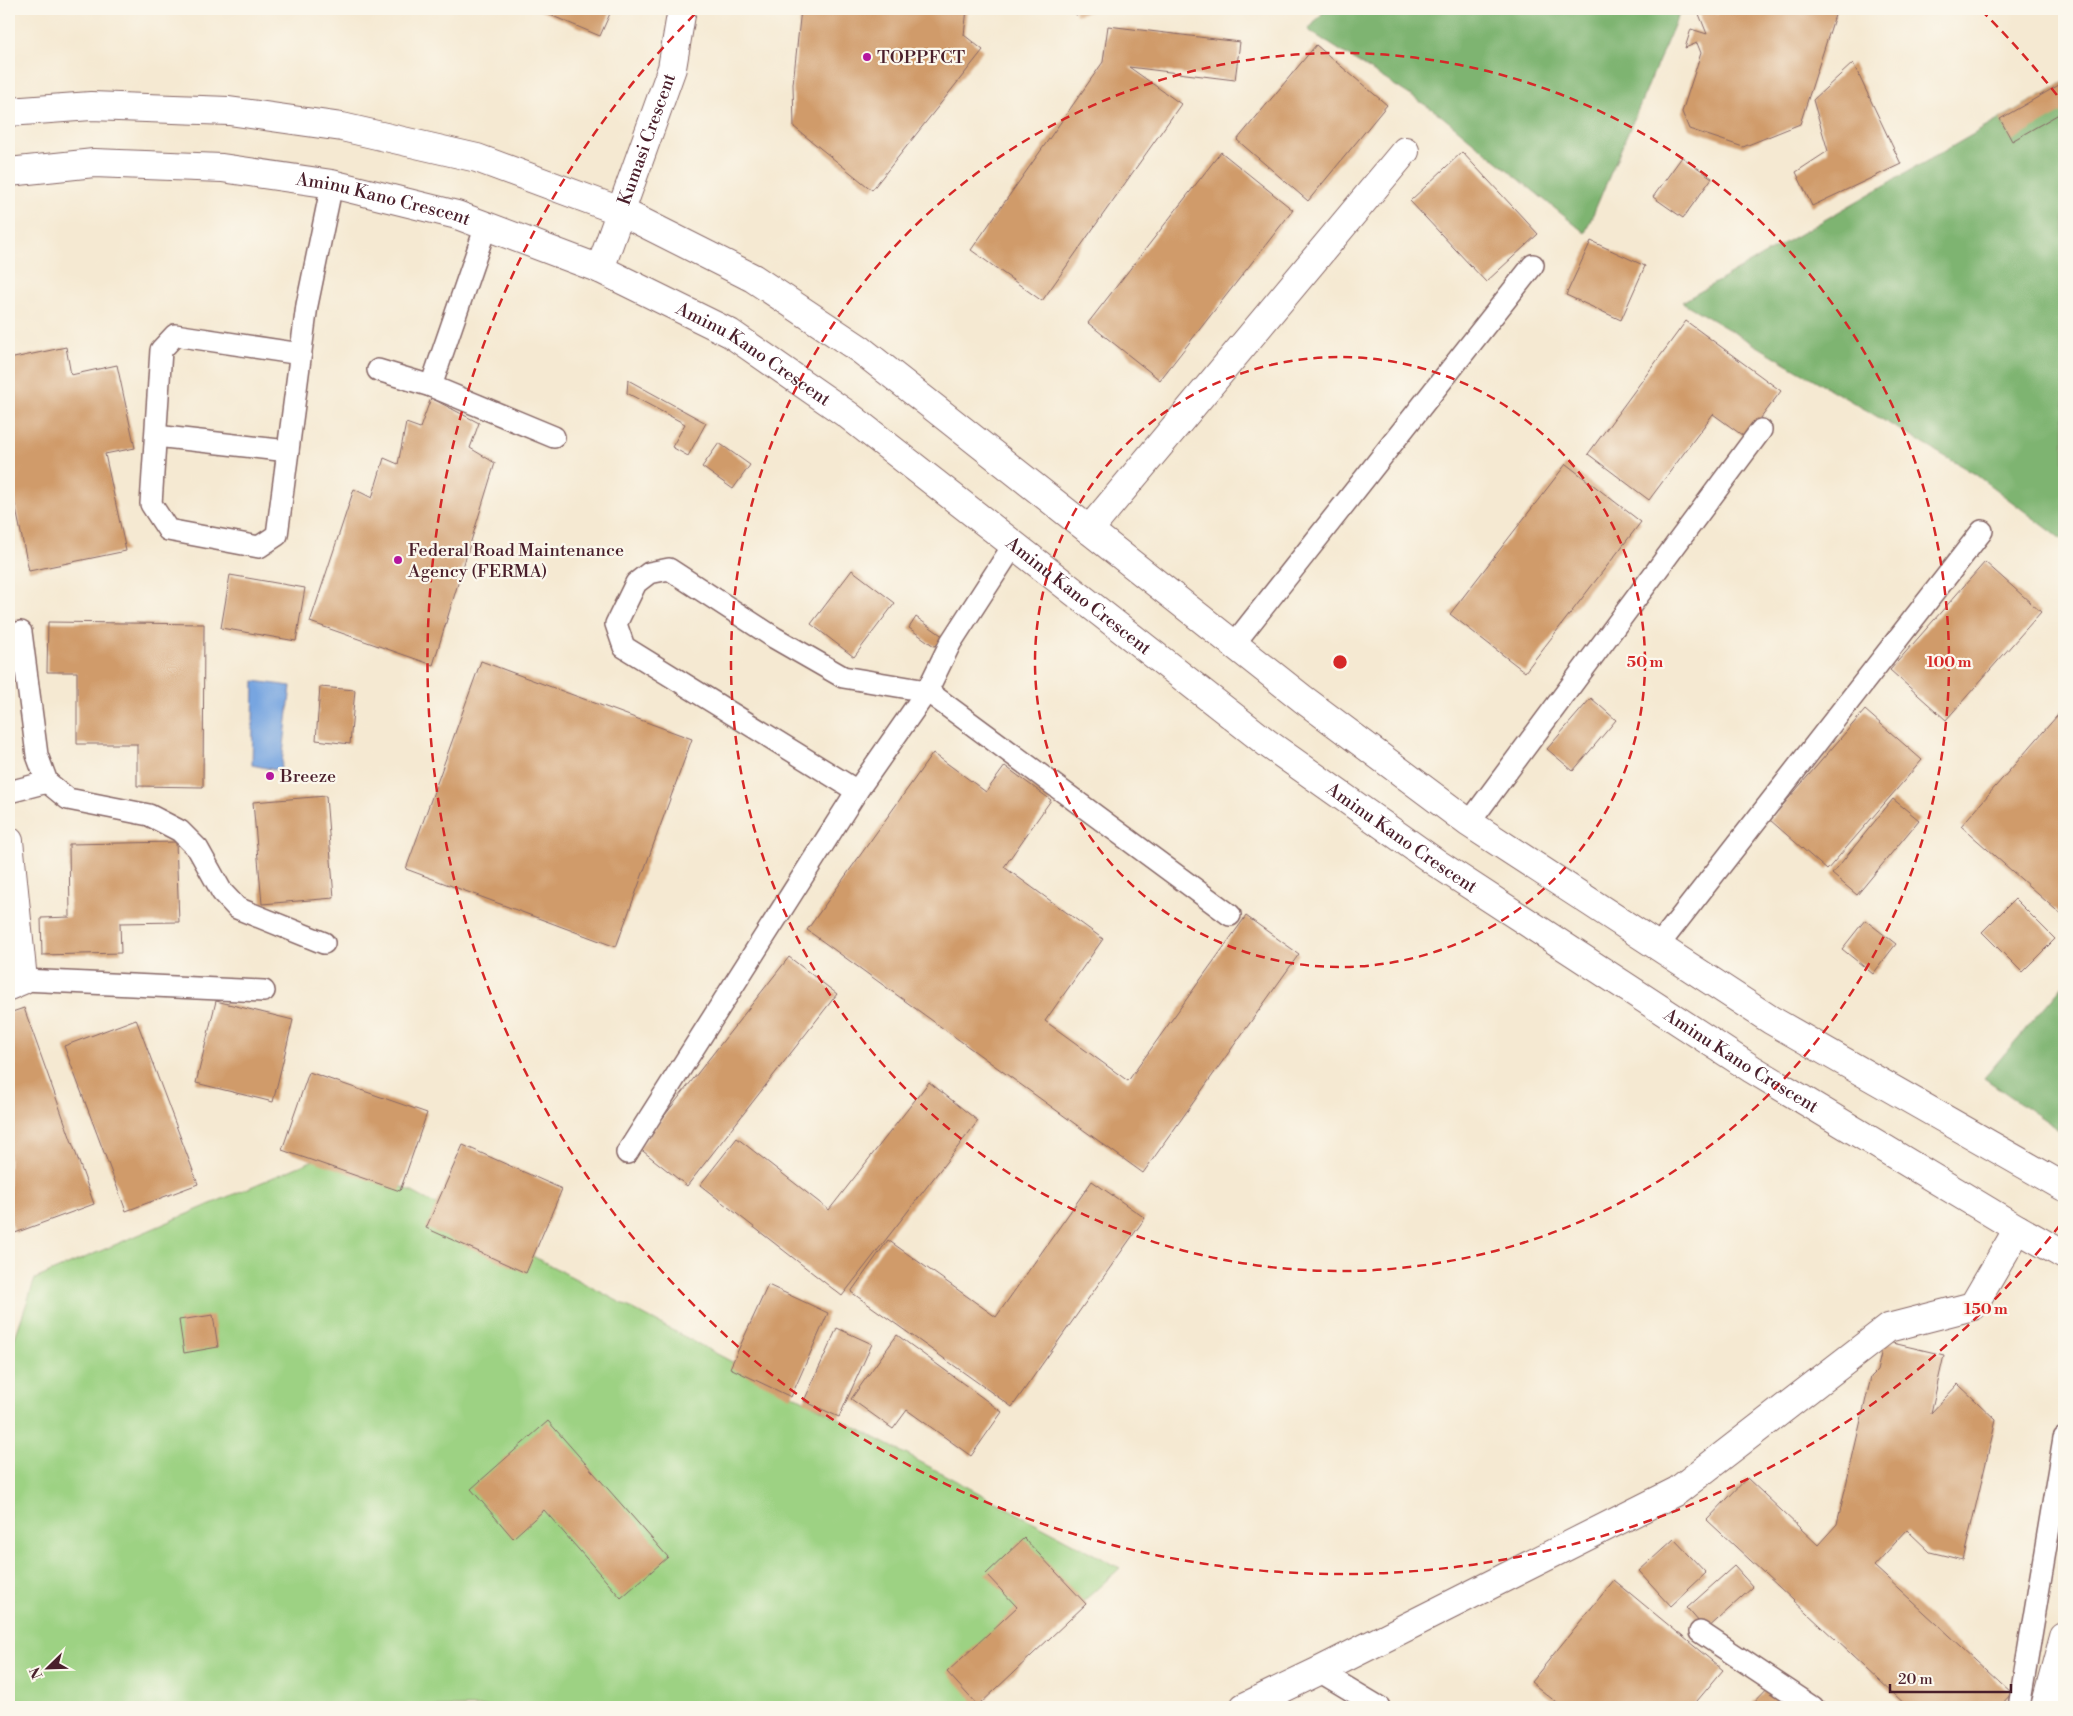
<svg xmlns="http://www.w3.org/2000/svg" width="2073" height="1716" viewBox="0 0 2073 1716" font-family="'Libre Bodoni',serif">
  <rect width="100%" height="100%" fill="#fbf7ec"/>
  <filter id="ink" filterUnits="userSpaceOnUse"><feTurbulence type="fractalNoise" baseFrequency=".02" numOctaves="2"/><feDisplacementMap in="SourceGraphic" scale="10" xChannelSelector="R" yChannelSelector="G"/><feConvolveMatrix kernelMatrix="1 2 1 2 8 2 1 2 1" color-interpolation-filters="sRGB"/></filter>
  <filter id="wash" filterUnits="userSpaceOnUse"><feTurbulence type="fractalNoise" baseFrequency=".0096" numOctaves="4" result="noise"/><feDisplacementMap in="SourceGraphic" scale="20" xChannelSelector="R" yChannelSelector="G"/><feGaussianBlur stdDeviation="1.12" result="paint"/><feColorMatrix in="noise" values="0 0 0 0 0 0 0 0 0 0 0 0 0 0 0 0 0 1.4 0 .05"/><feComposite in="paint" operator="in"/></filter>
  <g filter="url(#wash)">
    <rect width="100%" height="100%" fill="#f5e9d2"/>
    <path fill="#9dd283" stroke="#747857" d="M335,1151L1120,1568L967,1707H9V1355L35,1279Z"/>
    <g fill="#7eb471" stroke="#646a4e">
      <path d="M1326,9H1681L1585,233L1438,113L1308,30Z"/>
      <path d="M2064,82V541L1975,474L1682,302Z"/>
      <path d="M2064,984V1133L1984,1078Z"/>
    </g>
    <path fill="#77a5e0" stroke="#606286" d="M254,681L291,686L281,771L252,765Z"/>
    <g id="blocks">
      <g fill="#d09b6a">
        <path d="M536,9H612L600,36Z"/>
        <path d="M801,9H967L964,35L983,50L872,190L794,127L793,84Z"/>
        <path d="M1075,9H1099L1076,15Z"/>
        <path d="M1697,9H1714L1717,15L1719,9H1837L1800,124L1743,147L1689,129L1682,112L1701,53L1697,43L1685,48L1691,29L1707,34Z"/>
        <path d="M1108,26L1240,42L1235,80L1129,67L1181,104L1042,301L971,250L1103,62Z"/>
        <path d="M1316,45L1387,105L1308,201L1237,140Z"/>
        <path d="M1853,63L1901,164L1812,206L1796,172L1828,151L1813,100Z"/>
        <path d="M2064,82V111L2012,141L2000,119Z"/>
        <path d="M1221,152L1293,210L1160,380L1088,323Z"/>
        <path d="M1462,152L1538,234L1486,282L1410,201Z"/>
        <path d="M1682,157L1712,178L1683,218L1653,197Z"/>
        <path d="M1591,241L1645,266L1621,320L1566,295Z"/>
        <path d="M1686,321L1781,391L1746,438L1713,414L1649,500L1588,454Z"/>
        <path d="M66,347L71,375L117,365L135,448L105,454L126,551L29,571L9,476V359Z"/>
        <path d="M628,380L706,423L688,456L672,447L685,424L627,393Z"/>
        <path d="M431,398L479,423L470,448L495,463L433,665L310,622L354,489L372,498L384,458L398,464L406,423L420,428Z"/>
        <path d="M719,443L750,465L733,489L702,467Z"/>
        <path d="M1566,464L1641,522L1525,672L1450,614Z"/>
        <path d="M1985,562L2041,612L1946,720L1890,670Z"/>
        <path d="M852,570L895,603L854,657L811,624Z"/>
        <path d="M230,575L305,588L296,641L221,628Z"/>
        <path d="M916,617L951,642L934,646L909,628Z"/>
        <path d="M48,622L204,624L203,787L137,786V744H77V672H47Z"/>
        <path d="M481,661L692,739L616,947L406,869Z"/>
        <path d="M320,687L355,690L350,744L316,740Z"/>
        <path d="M1591,698L1616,720L1573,771L1547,749Z"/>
        <path d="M2064,708V917L1961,826Z"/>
        <path d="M1865,710L1922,760L1827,870L1770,820Z"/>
        <path d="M933,753L986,792L1005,766L1051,800L1004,867L1103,939L1045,1021L1128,1081L1246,916L1299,954L1143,1173L807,930Z"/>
        <path d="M326,796L334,898L262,904L253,802Z"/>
        <path d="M1893,799L1919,820L1857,895L1832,874Z"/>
        <path d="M176,842L179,922L120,923L121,953L42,955L41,918L70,917L69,844Z"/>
        <path d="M2015,899L2055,939L2022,972L1982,932Z"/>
        <path d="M1865,920L1896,944L1873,974L1842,949Z"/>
        <path d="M789,957L837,994L687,1186L639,1148Z"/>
        <path d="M216,1001L293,1020L273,1102L196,1083Z"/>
        <path d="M24,1008L94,1204L15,1233L9,1216V1013Z"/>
        <path d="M136,1019L198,1184L126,1211L64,1046Z"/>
        <path d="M309,1072L427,1113L400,1191L282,1150Z"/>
        <path d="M929,1082L978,1121L842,1296L700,1185L737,1138L829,1210Z"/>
        <path d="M463,1145L562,1189L526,1273L426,1228Z"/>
        <path d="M1092,1181L1145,1218L1012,1407L851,1292L888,1240L996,1317Z"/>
        <path d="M768,1285L828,1313L791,1397L730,1368Z"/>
        <path d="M213,1315L218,1347L184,1353L179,1320Z"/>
        <path d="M837,1328L872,1344L839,1417L804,1401Z"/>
        <path d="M897,1335L1002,1412L971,1456L907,1410L893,1429L851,1399Z"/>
        <path d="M1884,1341L1944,1355L1931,1413L1958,1384L1996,1420L1963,1560L1930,1552L1907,1530L1874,1566L2012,1693L1999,1707H1908L1707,1520L1747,1478L1818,1545L1837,1524L1871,1377L1877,1371Z"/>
        <path d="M548,1421L668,1557L621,1598L544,1510L513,1538L471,1489Z"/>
        <path d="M1024,1538L1086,1604L978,1706L947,1672L1017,1607L986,1574Z"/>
        <path d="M1674,1539L1706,1573L1671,1606L1639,1571Z"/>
        <path d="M1734,1566L1753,1587L1706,1630L1687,1608Z"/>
        <path d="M1614,1580L1723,1670L1692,1707H1562L1531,1682Z"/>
        <path d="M1773,1682L1800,1707H1749Z"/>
      </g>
    </g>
  </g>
  <g filter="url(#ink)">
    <use href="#blocks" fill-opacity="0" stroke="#866665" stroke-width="1"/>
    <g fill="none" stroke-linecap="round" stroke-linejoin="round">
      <g stroke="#866665" stroke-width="24">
        <g id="lane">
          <path d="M301,354L175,335L161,350L151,504L168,530L259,547L277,535L307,305L332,184"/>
          <path d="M378,370L431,386L554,437"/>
          <path d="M431,386L486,226"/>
          <path d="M156,436L288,451"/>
          <path d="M21,632L37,755L47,782L68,799L149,815L180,831L198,849L222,892L237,908L324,943"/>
          <path d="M1234,644L1533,265"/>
          <path d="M857,791L624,647L616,624L636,583L649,573L669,569L775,638L843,677L927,691L1230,915"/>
          <path d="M9,792L47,782"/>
          <path d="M1469,823L1761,430"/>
          <path d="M1658,946L1982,531"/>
          <path d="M23,980L264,991"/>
          <path d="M627,1153L857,791L927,691L951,642L1013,546"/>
          <path d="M1700,1632L1813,1707"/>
          <path d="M1319,1671L1379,1707"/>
          <path d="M2019,1707L2064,1438"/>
        </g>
      </g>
      <g stroke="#866665" stroke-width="30">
        <g id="street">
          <path id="s1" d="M600,269L672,68L682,9"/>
          <path d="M1089,530L1405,151"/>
          <path d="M9,841L23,980L9,986"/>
          <path d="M1244,1707L1319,1671L1677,1491L1888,1328L1973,1306L2018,1229"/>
          <path d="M2045,1707L2064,1637"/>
        </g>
      </g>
      <g stroke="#866665" stroke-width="30">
        <g id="secondary">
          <path d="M9,112L91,106L229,111L342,127L477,158L620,211L753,278L861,350L1303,699L1469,823L1771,1020L2064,1187"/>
          <path id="s2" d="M9,172L94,163L222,168L332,184L457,215L600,269L730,333L848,415L1267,743L1438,864L1752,1069L2018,1229L2064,1255"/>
        </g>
      </g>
      <use href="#lane" stroke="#fff" stroke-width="21"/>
      <use href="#street" stroke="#fff" stroke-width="28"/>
      <use href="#secondary" stroke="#fff" stroke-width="28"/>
    </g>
  </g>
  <g fill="none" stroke="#d62828" stroke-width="2.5" stroke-dasharray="9 6">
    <circle cx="1340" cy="662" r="305"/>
    <circle cx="1340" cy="662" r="609"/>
    <path d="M2060 1225A914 914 0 1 1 699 10M1981 10A914 914 0 0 1 2060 99"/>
  </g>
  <g fill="#b5179e" stroke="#fbf7ec" stroke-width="2">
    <circle cx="867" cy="57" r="5"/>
    <circle cx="398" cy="560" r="5"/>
    <circle cx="270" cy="776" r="5"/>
  </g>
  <g text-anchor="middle" stroke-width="4.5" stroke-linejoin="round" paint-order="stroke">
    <g font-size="18" fill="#4a1f2b" stroke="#fbf7ec" text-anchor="start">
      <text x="877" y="63">TOPPFCT</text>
      <text x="408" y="556">Federal Road Maintenance<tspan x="408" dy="21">Agency (FERMA)</tspan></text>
      <text x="280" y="782">Breeze</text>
    </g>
    <g font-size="18" fill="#4a1f2b" stroke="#fbf7ec">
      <text dy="6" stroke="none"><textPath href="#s1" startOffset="138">Kumasi Crescent</textPath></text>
      <text dy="6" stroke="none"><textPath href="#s2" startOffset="378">Aminu Kano Crescent</textPath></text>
      <text dy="6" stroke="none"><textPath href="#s2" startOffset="782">Aminu Kano Crescent</textPath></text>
      <text dy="6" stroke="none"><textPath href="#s2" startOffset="1188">Aminu Kano Crescent</textPath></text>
      <text dy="6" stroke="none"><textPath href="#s2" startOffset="1592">Aminu Kano Crescent</textPath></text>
      <text dy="6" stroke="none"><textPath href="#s2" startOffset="1998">Aminu Kano Crescent</textPath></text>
    </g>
  </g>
  <circle cx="1340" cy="662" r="8" fill="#d62828" stroke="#fbf7ec" stroke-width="2.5"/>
  <g font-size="15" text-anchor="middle" font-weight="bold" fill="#d62828" stroke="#fbf7ec" stroke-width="4.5" stroke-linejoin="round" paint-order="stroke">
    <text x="1645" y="667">50 m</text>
    <text x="1949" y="667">100 m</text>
    <text x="1986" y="1314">150 m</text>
  </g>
  <rect width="2073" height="1716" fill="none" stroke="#fbf7ec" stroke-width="30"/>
  <g transform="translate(48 1668) rotate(247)" stroke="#fbf7ec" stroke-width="4" paint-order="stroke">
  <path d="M0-4L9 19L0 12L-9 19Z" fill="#4a1f2b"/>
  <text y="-8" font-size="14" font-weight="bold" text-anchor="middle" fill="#4a1f2b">N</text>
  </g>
  <path d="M1890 1684v8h121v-8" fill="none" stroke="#4a1f2b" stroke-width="2.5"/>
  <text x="1898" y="1684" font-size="15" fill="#4a1f2b" stroke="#fbf7ec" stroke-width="4" paint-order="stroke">20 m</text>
</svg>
